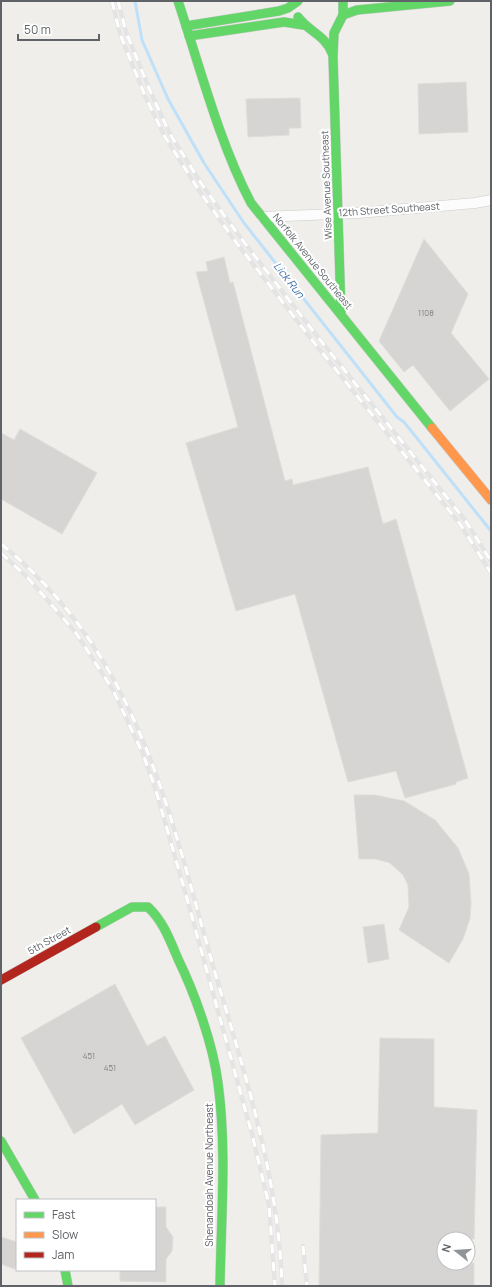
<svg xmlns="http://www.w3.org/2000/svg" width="492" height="1287" viewBox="0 0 492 1287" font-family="Manrope,sans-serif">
  <rect width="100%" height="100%" fill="#efeeea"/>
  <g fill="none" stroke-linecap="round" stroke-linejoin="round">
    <path stroke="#bfe0f9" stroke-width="3" d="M135,1L142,40L168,99L204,163L244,223L397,417L404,422L491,531"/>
  </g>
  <g fill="#d6d5d3" stroke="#deddd9">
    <path d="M466,82L468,132L419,134L418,84Z"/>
    <path d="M300,98L301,128H289V135L248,137L246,99Z"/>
    <path d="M424,239L468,294L451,333L489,379L450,411L413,365L404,372L379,341Z"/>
    <path d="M224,257L230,283L233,282L285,481L292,479L293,485L368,467L383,524L396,519L468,778L456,782V784L405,798L396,771L348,782L295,594L236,611L186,443L238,427L196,272L208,271L206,262Z"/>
    <path d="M20,429L97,473L62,534L1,499V433L14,440Z"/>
    <path d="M354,795H375L404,801L435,820L458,848L469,874L471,903L470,918L463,939L449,963L399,930L409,907L408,885L403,875L390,863L376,859H359Z"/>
    <path d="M384,924L389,959L368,963L363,927Z"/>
    <path d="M115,984L147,1046L165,1036L194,1090L135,1125L122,1104L74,1134L21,1038Z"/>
    <path d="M380,1038L434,1039V1107L477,1110L474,1239H444V1263H474V1286H319L321,1135L378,1133Z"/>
    <path d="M155,1207H166V1227L173,1237L172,1251L166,1259V1282L120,1281V1270H155Z"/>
    <path d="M1,1237L17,1242V1263L15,1269L1,1264Z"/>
  </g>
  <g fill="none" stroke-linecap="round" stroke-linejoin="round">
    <g stroke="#cbcccc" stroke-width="11">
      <path id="street" d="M262,217L358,213L475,203L491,200"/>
    </g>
    <g stroke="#cacacb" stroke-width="10">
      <g id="fast">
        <path d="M178,1C200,67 219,142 251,203L432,428"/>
        <path d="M343,15L357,10L450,1"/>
        <path d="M298,17C309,32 325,35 332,53"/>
        <path d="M186,26L279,11L288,8L298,1"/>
        <path d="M189,36L284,22L303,25"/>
        <path d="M341,312L333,57L334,33L343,15V1"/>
        <path d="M96,927L132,907H148C163,921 170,940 178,959C195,994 213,1044 218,1083C227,1149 221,1219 220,1286"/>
        <path d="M1,1141L35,1200"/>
        <path d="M65,1270L68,1286"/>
      </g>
    </g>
    <g stroke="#cacacb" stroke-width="10">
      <path id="slow" d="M432,428L491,500"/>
    </g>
    <g stroke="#cacacb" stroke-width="10">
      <path id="jam" d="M1,980L96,927"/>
    </g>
    <use href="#street" stroke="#fdfcfc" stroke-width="10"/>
    <use href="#fast" stroke="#63d668" stroke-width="9"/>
    <use href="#slow" stroke="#ff974d" stroke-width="9"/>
    <use href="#jam" stroke="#b3261e" stroke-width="9"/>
    <g stroke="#e4e4e4" stroke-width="4.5">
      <g id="rail">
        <path d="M112,1L120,34L145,96L165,137L198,189L232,237L312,340L460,524L491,573"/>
        <path d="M118,1L126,32L151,93L170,134L203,186L237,233L317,336L465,520L491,561"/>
        <path d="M1,544C141,657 169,814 216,976C246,1077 279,1180 282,1286"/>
        <path d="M1,553L28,578L76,633L113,690L143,754L157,794L184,888L253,1138L269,1205L275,1286"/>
        <path d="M303,1246L307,1286"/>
      </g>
    </g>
    <use href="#rail" stroke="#fff" stroke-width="3" stroke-dasharray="9" stroke-linecap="butt"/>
  </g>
  <g text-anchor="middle" stroke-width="4" stroke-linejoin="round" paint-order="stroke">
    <g font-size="8" fill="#7e8184">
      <text x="426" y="316">1108</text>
      <text x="89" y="1059">451</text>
      <text x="110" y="1071">451</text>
    </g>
    <g font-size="10" fill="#5f6368" stroke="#fff">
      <text transform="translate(326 185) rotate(-92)" y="4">Wise Avenue Southeast</text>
      <text transform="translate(389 209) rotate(-4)" y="4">12th Street Southeast</text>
      <text transform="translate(313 261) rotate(51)" y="4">Norfolk Avenue Southeast</text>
      <text transform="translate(49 940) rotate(-29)" y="4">5th Street</text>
      <text transform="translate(209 1175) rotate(-90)" y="4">Shenandoah Avenue Northeast</text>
    </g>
    <g font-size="11" font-style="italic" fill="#4174aa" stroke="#fff">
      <text transform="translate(289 280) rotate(52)" y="4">Lick Run</text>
    </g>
  </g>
  <rect width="492" height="1287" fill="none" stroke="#5f6368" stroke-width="4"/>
  <rect x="16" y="1199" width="140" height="72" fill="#ffffff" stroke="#bfc1c3"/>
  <rect x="24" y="1212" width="20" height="6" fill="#63d668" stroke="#bfc1c3"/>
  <text x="52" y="1219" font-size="12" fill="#5f6368">Fast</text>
  <rect x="24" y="1232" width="20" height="6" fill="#ff974d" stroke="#bfc1c3"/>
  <text x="52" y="1239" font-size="12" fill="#5f6368">Slow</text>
  <rect x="24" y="1252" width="20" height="6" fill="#b3261e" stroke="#bfc1c3"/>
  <text x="52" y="1259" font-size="12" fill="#5f6368">Jam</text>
  <g transform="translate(456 1251) rotate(287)"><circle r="19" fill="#ffffff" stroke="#bfc1c3"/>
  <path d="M0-3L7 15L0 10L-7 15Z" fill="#919496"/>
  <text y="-6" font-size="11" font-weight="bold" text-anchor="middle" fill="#5f6368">N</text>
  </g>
  <path d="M18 34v6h81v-6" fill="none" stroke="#5f6368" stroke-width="2"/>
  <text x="24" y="34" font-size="12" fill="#5f6368" stroke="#ffffff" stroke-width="3" paint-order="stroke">50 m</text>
</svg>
